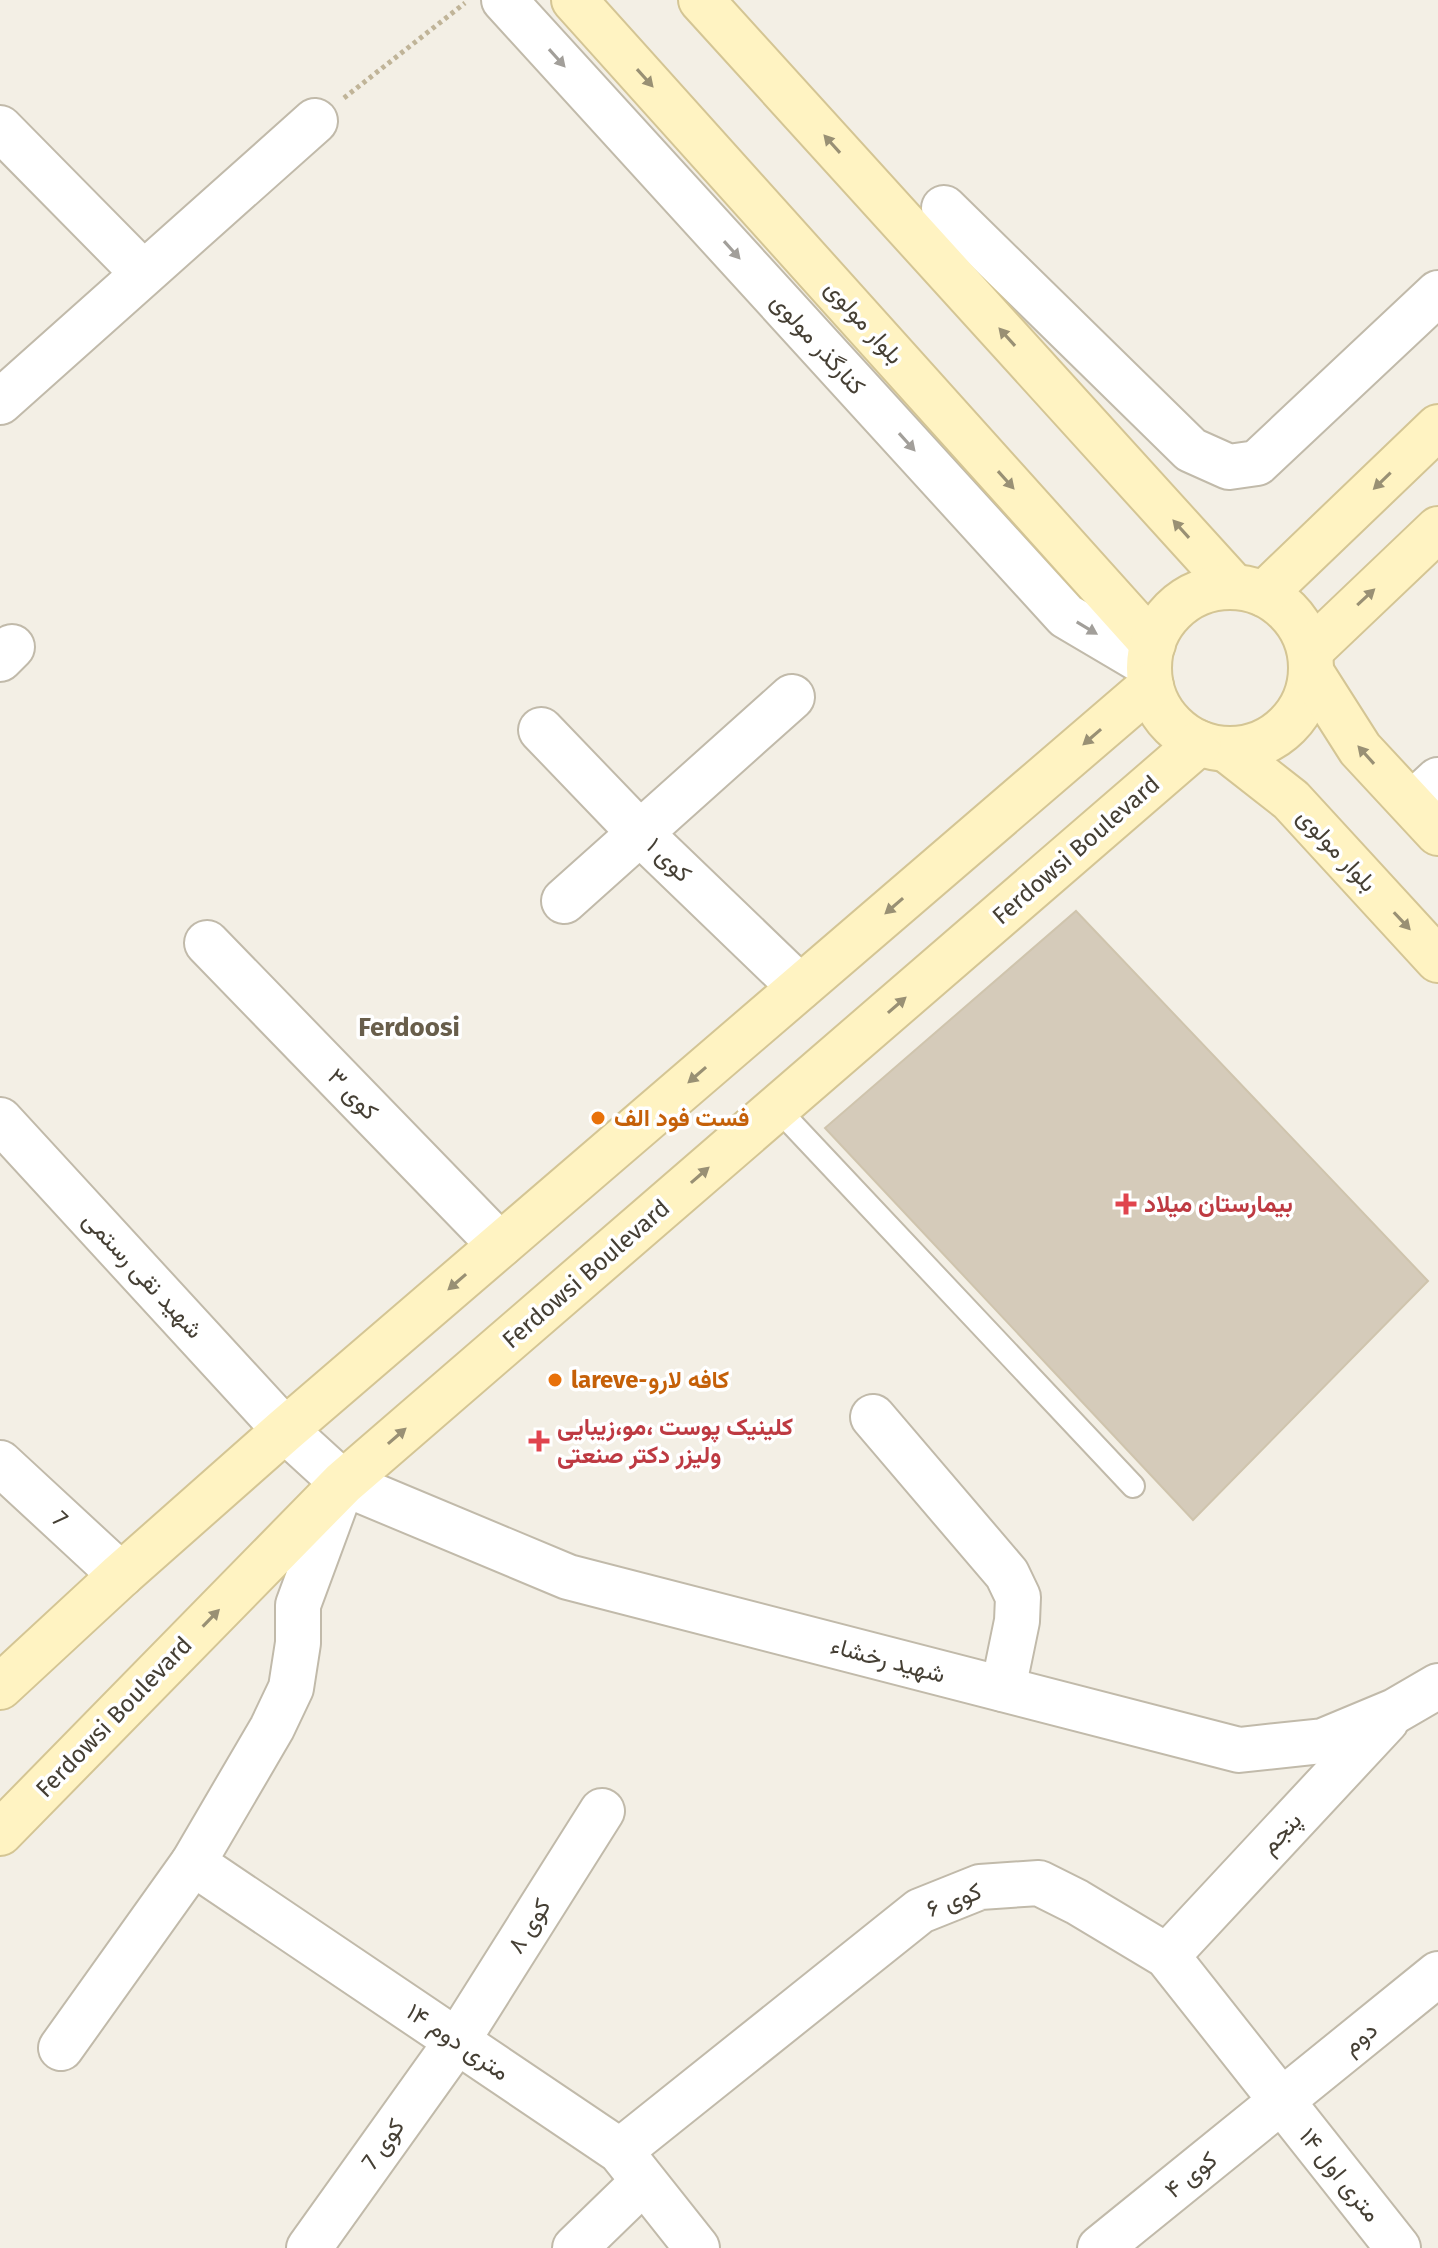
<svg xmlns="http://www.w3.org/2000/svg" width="1438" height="2248" viewBox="0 0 1438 2248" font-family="'Fira Sans',Vazirmatn,sans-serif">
  <rect width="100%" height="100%" fill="#f3efe5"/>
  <path fill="#d5cbba" stroke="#cfc4ad" stroke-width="2" d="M1076,911L1428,1281L1193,1520L825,1128Z"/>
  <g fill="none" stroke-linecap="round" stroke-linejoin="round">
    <g stroke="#c1baaa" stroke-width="26">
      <path id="service" d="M777,1108L1133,1486"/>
    </g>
    <g stroke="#c1baaa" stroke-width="48">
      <g id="minor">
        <path d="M504,0L1066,616L1149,665"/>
        <path d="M0,128L143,273"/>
        <path d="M944,208L1191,450L1229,467L1257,463L1438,293"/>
        <path d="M0,402L315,121"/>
        <path d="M0,659L12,647"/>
        <path d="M541,730L640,833L800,987"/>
        <path d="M1412,804L1438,780"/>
        <path d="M564,901L792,697"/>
        <path d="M207,943L500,1245"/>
        <path d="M873,1417L1007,1574L1018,1597L1017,1621L1003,1689"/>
        <path d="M0,1463L121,1575"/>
        <path d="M193,1863L620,2151L697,2248"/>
        <path d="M1167,1956L1386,1721"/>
        <path d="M61,2048L193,1863L272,1728L291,1688L298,1643V1605L343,1483L568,1577L1239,1750L1323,1741L1395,1711L1438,1686"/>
        <path d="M620,2151L920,1911L980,1887L1039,1883L1077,1902L1167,1956L1398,2248"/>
        <path d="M309,2248L457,2041L602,1811"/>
        <path d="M575,2248L643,2182"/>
        <path d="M1100,2248L1438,1974"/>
      </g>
    </g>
    <g stroke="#c1baaa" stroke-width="48">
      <path id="tertiary" d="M0,1120L285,1430L343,1483"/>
    </g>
    <g stroke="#d4c594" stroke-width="48">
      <g id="secondary">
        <path d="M574,0L1153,644"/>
        <path d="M701,0L1234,587"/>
        <circle cx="1230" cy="668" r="81"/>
        <path d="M1264,594L1438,427"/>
        <path d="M1310,651L1438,529"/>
        <path d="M1311,672L1360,749L1438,833"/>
        <path d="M1226,749L1291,800L1438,960"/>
        <path d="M0,1687L121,1575L285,1430L1151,686"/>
        <path d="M0,1833L343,1483L1199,743"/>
      </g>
    </g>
    <path stroke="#c0b498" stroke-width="5" stroke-dasharray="4 4" stroke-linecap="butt" d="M344,98L465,3"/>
    <use href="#service" stroke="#fff" stroke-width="22"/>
    <use href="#minor" stroke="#fff" stroke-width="44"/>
    <use href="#tertiary" stroke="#fff" stroke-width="44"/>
    <use href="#secondary" stroke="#fff3c2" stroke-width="44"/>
  </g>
  <defs><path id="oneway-solid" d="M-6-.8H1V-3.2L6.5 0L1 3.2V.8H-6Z" transform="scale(2)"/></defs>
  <g fill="#a29f9a">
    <use href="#oneway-solid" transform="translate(557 58) rotate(48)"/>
    <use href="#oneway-solid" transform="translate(732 250) rotate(48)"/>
    <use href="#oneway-solid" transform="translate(907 442) rotate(48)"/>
    <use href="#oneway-solid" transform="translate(1087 628) rotate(31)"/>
  </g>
  <g fill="#999074">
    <use href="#oneway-solid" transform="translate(645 78) rotate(48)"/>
    <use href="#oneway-solid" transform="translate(832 144) rotate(-132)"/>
    <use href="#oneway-solid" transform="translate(1007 337) rotate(-132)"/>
    <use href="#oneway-solid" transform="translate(1006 480) rotate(48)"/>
    <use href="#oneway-solid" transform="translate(1382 481) rotate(136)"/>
    <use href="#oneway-solid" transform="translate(1181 529) rotate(-132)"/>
    <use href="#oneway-solid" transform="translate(1366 597) rotate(-43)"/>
    <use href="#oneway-solid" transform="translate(1092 737) rotate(139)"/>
    <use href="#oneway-solid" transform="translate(1366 755) rotate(-132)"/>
    <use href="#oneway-solid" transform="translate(894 906) rotate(139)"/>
    <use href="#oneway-solid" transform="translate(1402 921) rotate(47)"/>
    <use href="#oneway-solid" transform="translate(897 1005) rotate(-41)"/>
    <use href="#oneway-solid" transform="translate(697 1075) rotate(139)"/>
    <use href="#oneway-solid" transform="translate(700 1175) rotate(-41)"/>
    <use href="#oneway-solid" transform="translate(457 1282) rotate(139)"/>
    <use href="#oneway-solid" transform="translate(397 1436) rotate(-41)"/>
    <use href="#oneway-solid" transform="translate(211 1618) rotate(-46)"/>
  </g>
  <g fill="#e8710a" stroke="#fff" stroke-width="3">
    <circle cx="598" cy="1118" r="8"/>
    <circle cx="555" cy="1380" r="8"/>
  </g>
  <g fill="#e0444e" stroke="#fff" stroke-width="3">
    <path d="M1122 1192h8v8h8v8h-8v8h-8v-8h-8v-8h8z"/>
    <path d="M535 1429h8v8h8v8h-8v8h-8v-8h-8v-8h8z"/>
  </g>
  <g text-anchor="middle" stroke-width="7" stroke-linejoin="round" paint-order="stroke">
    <g font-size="24" fill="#453f34" stroke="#fff">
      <text transform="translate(864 322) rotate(48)" y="8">بلوار مولوی</text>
      <text transform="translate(818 344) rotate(48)" y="8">کنارگذر مولوی</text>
      <text transform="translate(1076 850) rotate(-41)" y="8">Ferdowsi Boulevard</text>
      <text transform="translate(1337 850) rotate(47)" y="8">بلوار مولوی</text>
      <text transform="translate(669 860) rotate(44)" y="8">کوی ۱</text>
      <text transform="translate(353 1094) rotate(46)" y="8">کوی ۳</text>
      <text transform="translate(586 1274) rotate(-41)" y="8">Ferdowsi Boulevard</text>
      <text transform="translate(143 1275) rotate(47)" y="8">شهید نقی رستمی</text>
      <text transform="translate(60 1519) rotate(43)" y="8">7</text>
      <text transform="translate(888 1660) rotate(15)" y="8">شهید رخشاء</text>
      <text transform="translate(114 1717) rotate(-46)" y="8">Ferdowsi Boulevard</text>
      <text transform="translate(1281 1833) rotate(-47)" y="8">پنجم</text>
      <text transform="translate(954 1900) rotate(-21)" y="8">کوی ۶</text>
      <text transform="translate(529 1926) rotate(-58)" y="8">کوی ۸</text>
      <text transform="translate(1360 2038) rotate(-39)" y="8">دوم</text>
      <text transform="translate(458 2042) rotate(34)" y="8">۱۴ متری دوم</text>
      <text transform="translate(383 2144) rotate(-55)" y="8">کوی 7</text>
      <text transform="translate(1191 2175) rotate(-39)" y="8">کوی ۴</text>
      <text transform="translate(1340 2175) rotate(51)" y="8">۱۴ متری اول</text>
    </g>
    <g font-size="24" font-weight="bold" fill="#c56008" stroke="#fff" text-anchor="start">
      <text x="614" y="1126">فست فود الف</text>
      <text x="571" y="1388">lareve-کافه لارو</text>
    </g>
    <g font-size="24" font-weight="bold" fill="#be3a42" stroke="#fff" text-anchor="start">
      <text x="1144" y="1212">بیمارستان میلاد</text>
      <text x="557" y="1435">کلینیک پوست ،مو،زیبایی<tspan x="557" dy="28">ولیزر دکتر صنعتی</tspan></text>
    </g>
    <g font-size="26" font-weight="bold" fill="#685e4b" stroke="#fff">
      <text x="409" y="1036">Ferdoosi</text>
    </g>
  </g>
</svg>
